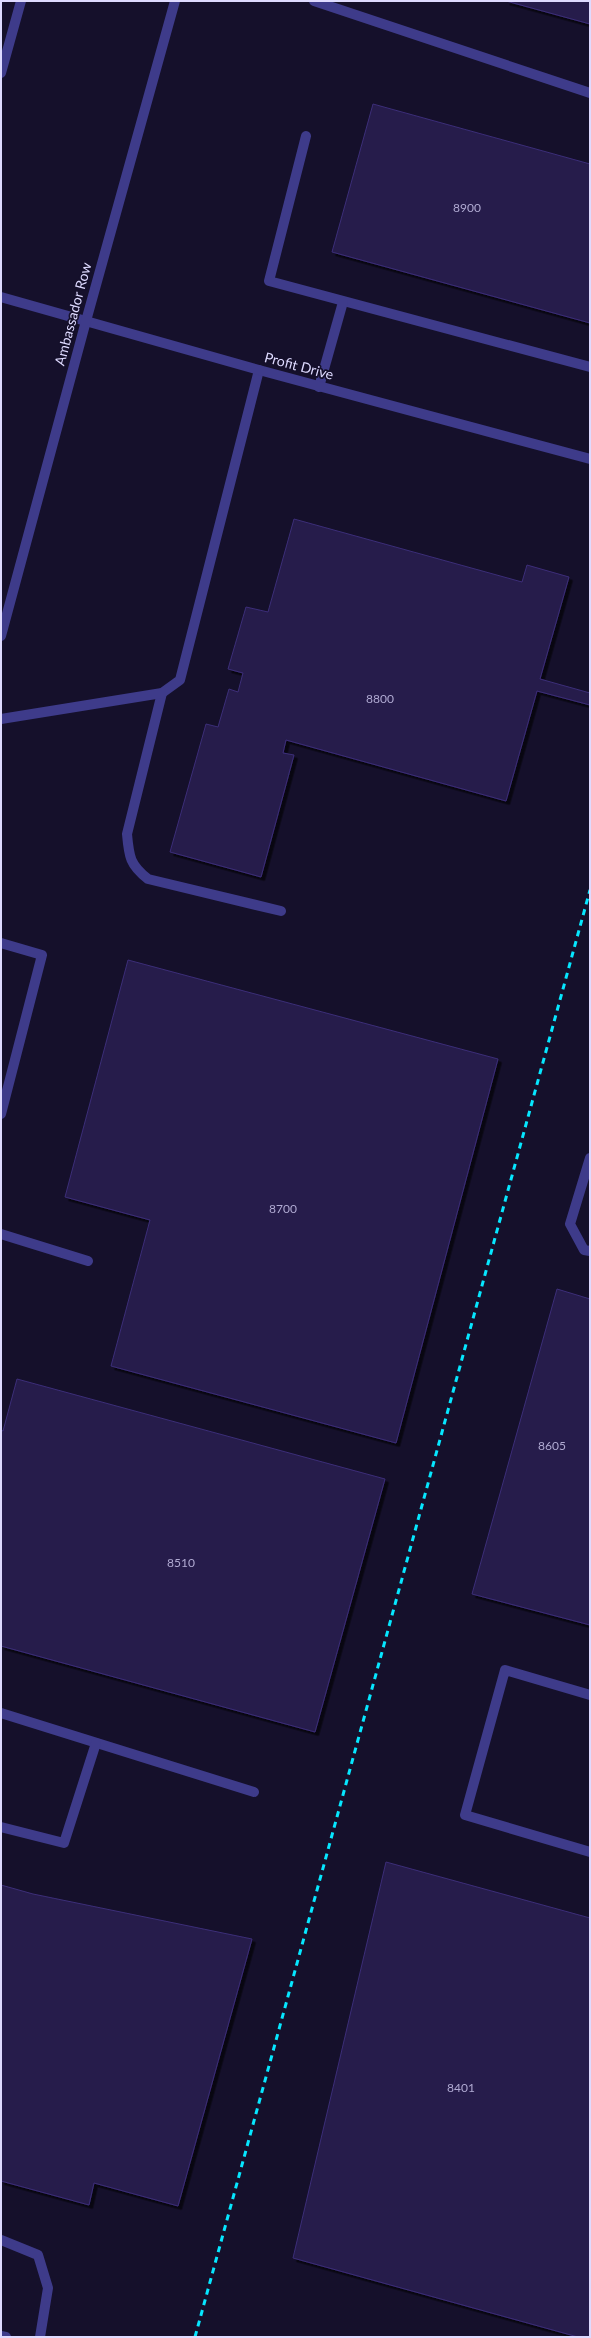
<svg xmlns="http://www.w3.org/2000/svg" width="591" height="2338" viewBox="0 0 591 2338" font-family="Lato,sans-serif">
  <defs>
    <filter id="shadow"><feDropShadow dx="3.5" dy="3.5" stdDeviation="0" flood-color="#0009"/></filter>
  </defs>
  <rect width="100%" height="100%" fill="#15102b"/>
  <g fill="#261c4c" stroke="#3c2e78" filter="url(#shadow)">
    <path d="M506,1H590V24Z"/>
    <path d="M373,104L590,164V323L332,252Z"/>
    <path d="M294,519L522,582L527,565L569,577L540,679L590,693V705L537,691L506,801L286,740L283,753L294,755L261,877L170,852L206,724L218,727L229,689L238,692L243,673L228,669L246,607L268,612Z"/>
    <path d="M128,960L498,1059L396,1443L111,1366L150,1220L65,1197Z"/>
    <path d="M557,1289L590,1299V1625L472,1594Z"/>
    <path d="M17,1379L385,1479L315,1732L1,1646V1430L3,1431Z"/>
    <path d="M386,1862L590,1918V2337H578L293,2258Z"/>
    <path d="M1,1885L33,1894L252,1939L178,2206L94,2183L89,2205L1,2181Z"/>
  </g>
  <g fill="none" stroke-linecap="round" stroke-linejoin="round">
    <g stroke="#3e3b8a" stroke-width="10">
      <path d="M314,1L590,93"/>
      <path d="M1,73L21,1"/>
      <path d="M306,136L269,281L590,367"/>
      <path d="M319,387L343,302"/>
      <path d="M162,693L127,834C129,857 130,865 148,879L281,911"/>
      <path d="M1,719L162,693L180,680L259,370"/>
      <path d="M1,943L42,955L1,1114"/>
      <path d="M590,1158L570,1224L584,1250L590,1251"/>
      <path d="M1,1234L88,1261"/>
      <path d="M590,1695L505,1670L465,1815L590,1852"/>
      <path d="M1,1713L254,1792"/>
      <path d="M1,1827L64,1843L96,1743"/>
      <path d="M1,2240L38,2255L48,2288L40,2337"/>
    </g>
    <g stroke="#3e3b8a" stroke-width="10">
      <path d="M1,297L259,370L590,459"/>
      <path d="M1,636L86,321L175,1"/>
      <path d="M1,2336L6,2337"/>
    </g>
    <path stroke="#06e7ff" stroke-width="3" stroke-dasharray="6 5" stroke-linecap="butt" d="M195,2337L590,890"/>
  </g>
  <g text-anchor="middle" stroke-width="3.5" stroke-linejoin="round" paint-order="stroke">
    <g font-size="12" fill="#b0aad2">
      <text x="467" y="212">8900</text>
      <text x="380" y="703">8800</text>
      <text x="283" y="1213">8700</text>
      <text x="552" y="1450">8605</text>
      <text x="181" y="1567">8510</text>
      <text x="461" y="2092">8401</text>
    </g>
    <g font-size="14" fill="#dedaff" stroke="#15102b">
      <text transform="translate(73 314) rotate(-75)" y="5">Ambassador Row</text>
      <text transform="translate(299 366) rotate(15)" y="5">Profit Drive</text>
    </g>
  </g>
  <rect width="591" height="2338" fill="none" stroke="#dedaff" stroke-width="4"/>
</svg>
